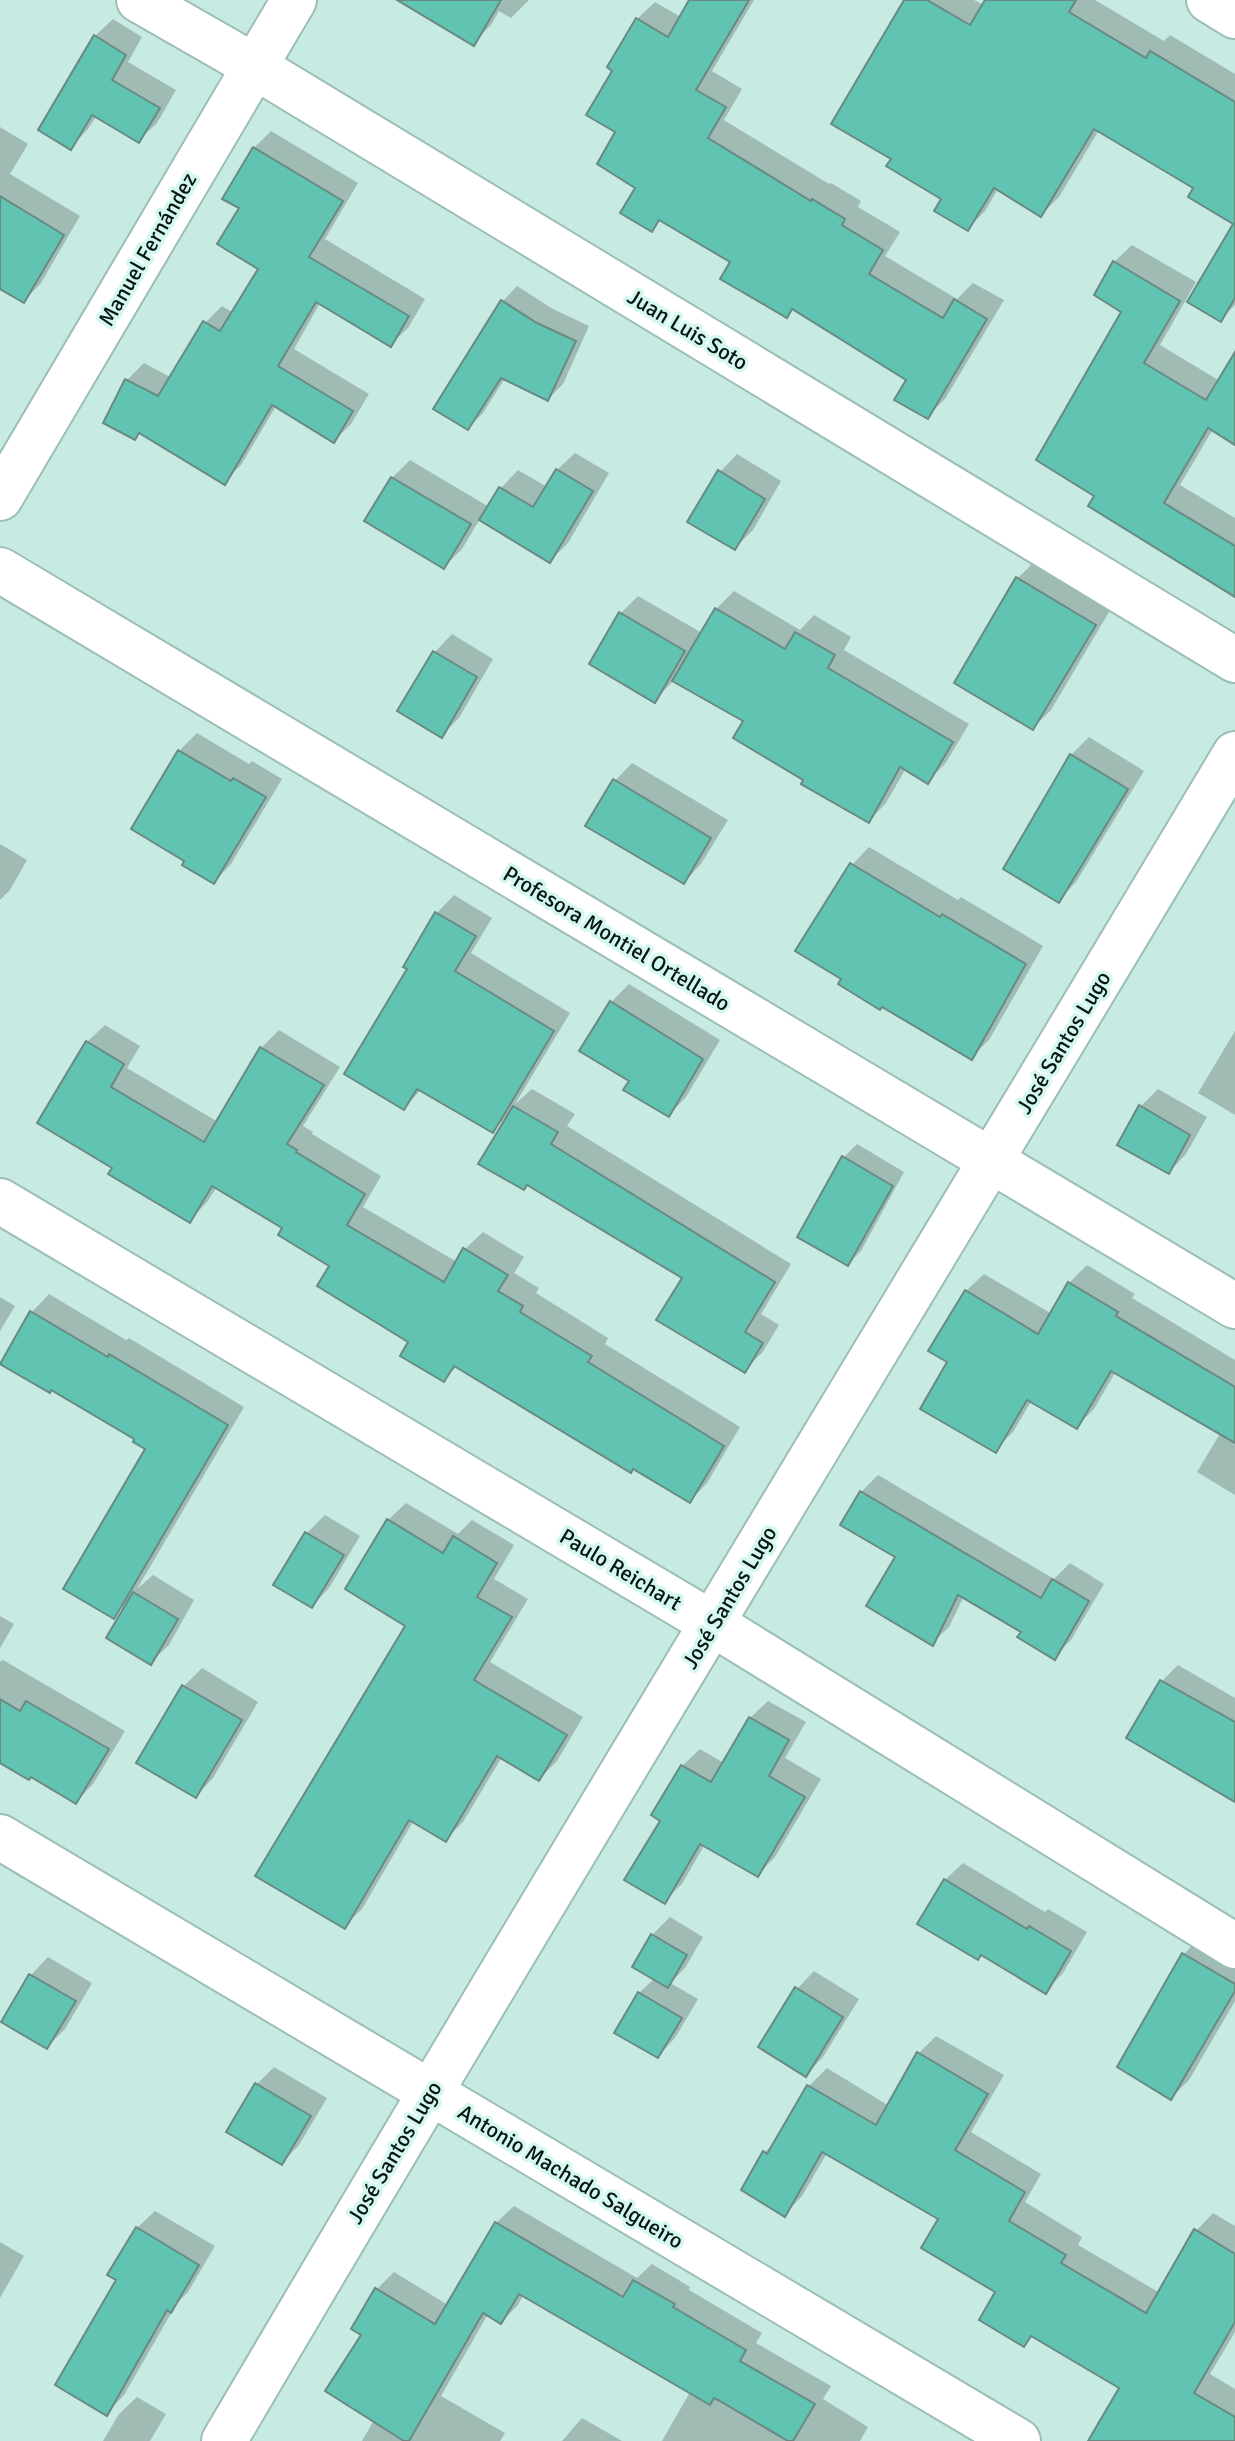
<svg xmlns="http://www.w3.org/2000/svg" width="1235" height="2441" viewBox="0 0 1235 2441" font-family="Signika,sans-serif">
  <rect width="100%" height="100%" fill="#c7eae2"/>
  <g fill="#0003">
    <path d="M424,0H529L511,18L499,11L491,25L473,43Z"/>
    <path d="M691,0H754L712,71L742,89L724,120L829,184L831,183L861,201L858,207L900,232L885,256L957,299L973,283L1004,300L945,399L927,417L909,379L794,308L786,316L733,261L661,219L651,229L618,131L615,70L637,19L655,2L681,17Z"/>
    <path d="M906,0H974L984,5L987,0H1095L1164,41L1170,35L1235,74V217L1196,187L1099,130L1059,197L1041,215L998,189L985,211L967,229L944,198L893,159Z"/>
    <path d="M113,19L142,37L128,62L176,90L157,123L139,140L97,115L88,129L71,147L95,36Z"/>
    <path d="M0,127L28,144L10,174L80,216L41,283L24,301L0,286Z"/>
    <path d="M271,131L358,183L325,239L425,299L408,328L390,345L320,303L294,349L369,394L351,424L334,441L276,406L241,465L224,482L140,432L135,437L127,380L144,363L172,378L205,323L222,306L234,313L261,268L242,207L254,148Z"/>
    <path d="M1235,236V305L1220,320Z"/>
    <path d="M1132,245L1196,282L1160,345L1220,381L1235,363V442L1213,429L1180,485L1235,518V594L1097,495L1124,311L1114,262Z"/>
    <path d="M517,286L553,309L589,326L563,384L548,399L505,378L483,413L468,428L503,301Z"/>
    <path d="M575,453L609,473L568,543L550,561L480,519L462,549L444,567L392,478L410,460L489,507L501,488L518,470L547,487L557,470Z"/>
    <path d="M737,454L781,481L753,530L735,548L720,472Z"/>
    <path d="M1035,561L1112,607L1051,710L1033,728L1018,578Z"/>
    <path d="M734,591L800,630L814,615L851,637L844,650L969,724L945,764L928,781L906,768L886,803L869,821L806,780L745,720L674,680L655,700L621,613L638,596L702,633L716,609Z"/>
    <path d="M452,634L493,659L459,718L442,735L435,652Z"/>
    <path d="M197,733L249,764L252,761L282,779L231,864L214,882L179,751Z"/>
    <path d="M1089,737L1144,771L1076,882L1059,900L1071,755Z"/>
    <path d="M632,763L728,820L701,864L684,882L615,781Z"/>
    <path d="M0,844L27,860L10,890L0,900Z"/>
    <path d="M869,847L958,900L961,897L1043,946L989,1040L971,1057L843,978L852,865Z"/>
    <path d="M454,895L492,918L471,953L570,1013L515,1104L532,1089L575,1114L567,1126L791,1264L761,1314L779,1325L762,1353L744,1370L685,1277L508,1115L493,1131L422,1089L404,1107L410,968L437,913Z"/>
    <path d="M629,984L720,1040L686,1097L669,1115L631,1081L611,1002Z"/>
    <path d="M105,1025L140,1046L127,1068L218,1122L261,1048L279,1030L340,1067L303,1126L313,1132L312,1134L381,1176L363,1207L457,1262L465,1249L483,1232L524,1257L514,1273L539,1288L536,1293L608,1338L605,1344L740,1427L707,1483L690,1501L457,1366L444,1380L411,1341L332,1265L285,1228L217,1187L207,1202L190,1220L114,1167L87,1042Z"/>
    <path d="M1235,1031V1115L1198,1093Z"/>
    <path d="M1158,1089L1207,1117L1186,1154L1169,1172L1141,1106Z"/>
    <path d="M857,1144L904,1172L861,1251L848,1264L800,1236L844,1157Z"/>
    <path d="M1087,1265L1135,1294L1132,1298L1235,1360V1495L1197,1472L1221,1432L1116,1371L1094,1409L1076,1427L1032,1400L1013,1432L995,1450L950,1361L966,1291L984,1274L1052,1314L1069,1283Z"/>
    <path d="M49,1294L126,1340L129,1338L244,1407L137,1589L153,1575L194,1600L169,1645L151,1662L128,1602L113,1616L148,1448L137,1439L32,1312Z"/>
    <path d="M0,1297L15,1306L0,1331Z"/>
    <path d="M878,1475L1054,1579L1070,1563L1104,1584L1071,1640L1054,1657L1024,1631L964,1596L949,1627L932,1643L898,1557L861,1492Z"/>
    <path d="M406,1503L458,1534L472,1520L514,1545L494,1579L528,1599L490,1662L583,1717L557,1761L539,1779L502,1757L463,1822L446,1839L414,1820L362,1909L344,1926L408,1625L388,1520Z"/>
    <path d="M325,1515L360,1536L329,1588L312,1606L276,1584L307,1533Z"/>
    <path d="M0,1616L14,1624L0,1648Z"/>
    <path d="M3,1660L125,1731L93,1784L76,1802L31,1775L0,1760V1662Z"/>
    <path d="M1178,1665L1235,1698V1800L1161,1682Z"/>
    <path d="M202,1668L258,1702L213,1778L196,1796L139,1762L184,1686Z"/>
    <path d="M768,1701L806,1722L785,1758L821,1779L775,1857L757,1875L705,1844L682,1884L664,1901L663,1820L682,1766L700,1749L724,1763L750,1718Z"/>
    <path d="M963,1863L1045,1912L1048,1909L1087,1932L1063,1973L1046,1991L945,1880Z"/>
    <path d="M670,1917L703,1937L685,1968L670,1983L698,1999L675,2038L658,2056L639,1993L655,1978L652,1935Z"/>
    <path d="M1202,1936L1235,1956V2001L1189,2080L1171,2098L1119,2067L1184,1954Z"/>
    <path d="M48,1957L92,1983L65,2029L47,2047L31,1975Z"/>
    <path d="M814,1971L859,1999L823,2057L806,2075L797,1989Z"/>
    <path d="M936,2036L1004,2075L971,2132L1041,2174L1025,2202L1082,2237L1078,2245L1160,2293L1196,2231L1213,2213L1235,2226V2332L1210,2374L1235,2389V2441H1113L1122,2388L1033,2335L1024,2345L998,2291L940,2218L827,2153L802,2196L785,2214L743,2190L765,2152L778,2139L809,2086L827,2068L889,2106L919,2053Z"/>
    <path d="M274,2067L327,2098L299,2145L282,2163L256,2085Z"/>
    <path d="M514,2206L637,2278L652,2264L690,2287L689,2290L762,2333L756,2343L831,2386L823,2399L868,2427L860,2441H662L690,2392L524,2294L518,2305L501,2322L488,2314L441,2396L505,2433L500,2441H362L374,2420L364,2334L377,2289L394,2272L448,2305L496,2223Z"/>
    <path d="M155,2211L215,2246L188,2292L177,2303L124,2395L107,2413L118,2279L137,2228Z"/>
    <path d="M0,2242L24,2256L0,2298Z"/>
    <path d="M137,2397L166,2414L150,2441H103L119,2414Z"/>
    <path d="M582,2418L622,2441H562Z"/>
  </g>
  <g fill="#61c3b2" stroke="#698a83" stroke-width="2">
    <path d="M397,0H501L474,46Z"/>
    <path d="M689,0H749L696,90L726,107L708,138L811,201L812,199L845,219L842,225L883,250L869,274L943,318L954,299L987,319L928,419L894,400L906,380L792,309L787,318L720,279L730,262L659,220L652,232L620,213L635,188L597,164L615,132L586,115L612,71L607,67L636,18L668,37Z"/>
    <path d="M904,0H927L970,25L985,0H1076L1069,12L1146,58L1150,51L1235,102V298L1221,322L1187,302L1233,224L1188,197L1193,188L1094,129L1041,217L994,188L968,231L934,211L941,199L886,166L891,159L831,124Z"/>
    <path d="M94,35L126,55L112,80L160,108L139,143L92,115L71,150L38,130Z"/>
    <path d="M253,147L343,201L309,257L409,316L391,347L316,302L278,366L353,411L334,443L272,405L225,485L139,433L135,440L103,423L125,379L158,396L203,321L220,331L258,269L217,244L239,208L222,199Z"/>
    <path d="M0,196L64,235L24,303L0,289Z"/>
    <path d="M1113,261L1180,301L1144,363L1206,400L1235,352V445L1208,428L1164,503L1235,546V597L1088,506L1094,496L1036,460L1121,312L1094,295Z"/>
    <path d="M501,300L537,323L576,341L548,401L501,378L468,430L433,409Z"/>
    <path d="M556,469L593,491L550,563L479,520L499,487L533,507Z"/>
    <path d="M718,470L765,499L735,550L687,522Z"/>
    <path d="M391,477L471,524L444,569L364,521Z"/>
    <path d="M1016,577L1096,625L1033,730L954,683Z"/>
    <path d="M715,608L785,649L795,632L835,655L828,668L953,742L928,784L900,767L869,823L801,784L803,780L733,738L743,721L672,681Z"/>
    <path d="M619,612L685,651L655,703L589,664Z"/>
    <path d="M433,651L477,677L442,738L397,711Z"/>
    <path d="M178,750L231,781L233,778L266,797L214,884L182,865L184,861L131,829Z"/>
    <path d="M1070,754L1128,789L1059,903L1003,869Z"/>
    <path d="M613,779L711,838L684,884L585,826Z"/>
    <path d="M850,863L940,917L942,914L1026,964L972,1060L882,1007L880,1010L838,984L841,979L795,951Z"/>
    <path d="M435,912L476,936L455,971L554,1031L493,1133L417,1089L404,1110L344,1074L407,969L403,967Z"/>
    <path d="M610,1001L703,1059L669,1117L623,1090L629,1081L579,1051Z"/>
    <path d="M86,1041L124,1064L111,1087L204,1142L260,1047L324,1085L287,1144L297,1150L296,1152L365,1194L347,1225L444,1282L463,1248L508,1275L498,1291L523,1306L520,1312L592,1356L588,1362L724,1446L690,1503L633,1469L631,1473L454,1366L444,1382L400,1356L408,1342L317,1286L329,1266L278,1235L282,1228L212,1186L190,1223L108,1174L112,1168L37,1123Z"/>
    <path d="M1139,1105L1190,1135L1169,1174L1117,1145Z"/>
    <path d="M513,1106L558,1132L551,1144L775,1282L745,1332L763,1343L745,1373L656,1320L682,1278L527,1185L524,1190L478,1164Z"/>
    <path d="M842,1156L893,1186L848,1266L797,1237Z"/>
    <path d="M1068,1282L1118,1312L1116,1316L1235,1387V1443L1111,1371L1077,1429L1027,1400L996,1453L920,1409L947,1362L928,1351L965,1290L1038,1334Z"/>
    <path d="M30,1311L108,1357L109,1354L228,1425L114,1619L63,1589L145,1449L133,1442L134,1439L51,1390L50,1393L0,1364Z"/>
    <path d="M860,1491L1041,1598L1052,1579L1089,1601L1055,1660L1017,1637L1021,1632L958,1595L933,1646L866,1606L895,1557L840,1525Z"/>
    <path d="M387,1519L443,1553L453,1536L497,1563L477,1597L512,1617L474,1680L567,1735L539,1781L497,1756L446,1842L409,1820L345,1929L255,1876L405,1626L345,1589Z"/>
    <path d="M305,1532L344,1555L312,1608L273,1585Z"/>
    <path d="M133,1592L178,1619L151,1665L106,1638Z"/>
    <path d="M1160,1680L1235,1722V1802L1126,1738Z"/>
    <path d="M182,1685L242,1720L196,1798L136,1763Z"/>
    <path d="M0,1699L20,1711L26,1701L109,1749L76,1804L31,1777L29,1780L0,1763Z"/>
    <path d="M749,1717L789,1740L769,1776L805,1797L758,1877L700,1844L665,1904L624,1880L660,1821L651,1815L681,1765L711,1782Z"/>
    <path d="M944,1879L1027,1929L1029,1926L1071,1951L1046,1994L981,1955L978,1960L917,1924Z"/>
    <path d="M651,1934L687,1955L668,1988L632,1967Z"/>
    <path d="M1182,1953L1235,1984V1991L1171,2100L1117,2067Z"/>
    <path d="M29,1974L76,2001L47,2049L1,2022Z"/>
    <path d="M795,1987L843,2017L806,2077L758,2047Z"/>
    <path d="M638,1992L682,2018L658,2058L614,2033Z"/>
    <path d="M917,2052L988,2094L955,2150L1025,2192L1009,2221L1066,2255L1061,2263L1146,2313L1194,2229L1235,2254V2322L1194,2393L1235,2417V2441H1088L1119,2388L1031,2336L1024,2347L979,2320L995,2292L921,2248L938,2219L822,2152L785,2217L741,2190L763,2151L767,2154L807,2085L876,2125Z"/>
    <path d="M255,2083L311,2116L282,2165L226,2132Z"/>
    <path d="M495,2222L623,2297L633,2280L675,2304L673,2307L746,2350L740,2361L815,2404L793,2441H788L718,2400L714,2398L710,2405L519,2294L501,2324L483,2313L409,2441H404L325,2391L361,2335L351,2329L375,2288L435,2324Z"/>
    <path d="M136,2227L199,2265L171,2313L167,2310L107,2416L55,2385L116,2280L107,2275Z"/>
  </g>
  <g fill="none" stroke-linecap="round" stroke-linejoin="round">
    <g stroke="#9cbeb7" stroke-width="48">
      <g id="minor">
        <path d="M139,0L254,66L1235,660"/>
        <path d="M1209,0L1235,16"/>
        <path d="M0,498L294,0"/>
        <path d="M0,570L1235,1306"/>
        <path d="M0,1201L713,1624L1235,1946"/>
        <path d="M0,1837L1018,2441"/>
        <path d="M224,2441C556,1876 899,1316 1235,754"/>
      </g>
    </g>
    <use href="#minor" stroke="#fff" stroke-width="44"/>
  </g>
  <g text-anchor="middle" stroke-width="7" stroke-linejoin="round" paint-order="stroke">
    <g font-size="22" fill="#081513" stroke="#d4f7f0">
      <text transform="translate(147 249) rotate(-60)" y="8">Manuel Fernández</text>
      <text transform="translate(688 329) rotate(31)" y="8">Juan Luis Soto</text>
      <text transform="translate(617 938) rotate(31)" y="8">Profesora Montiel Ortellado</text>
      <text transform="translate(1063 1042) rotate(-59)" y="8">José Santos Lugo</text>
      <text transform="translate(621 1569) rotate(31)" y="8">Paulo Reichart</text>
      <text transform="translate(729 1597) rotate(-59)" y="8">José Santos Lugo</text>
      <text transform="translate(394 2152) rotate(-59)" y="8">José Santos Lugo</text>
      <text transform="translate(571 2176) rotate(31)" y="8">Antonio Machado Salgueiro</text>
    </g>
  </g>
</svg>
